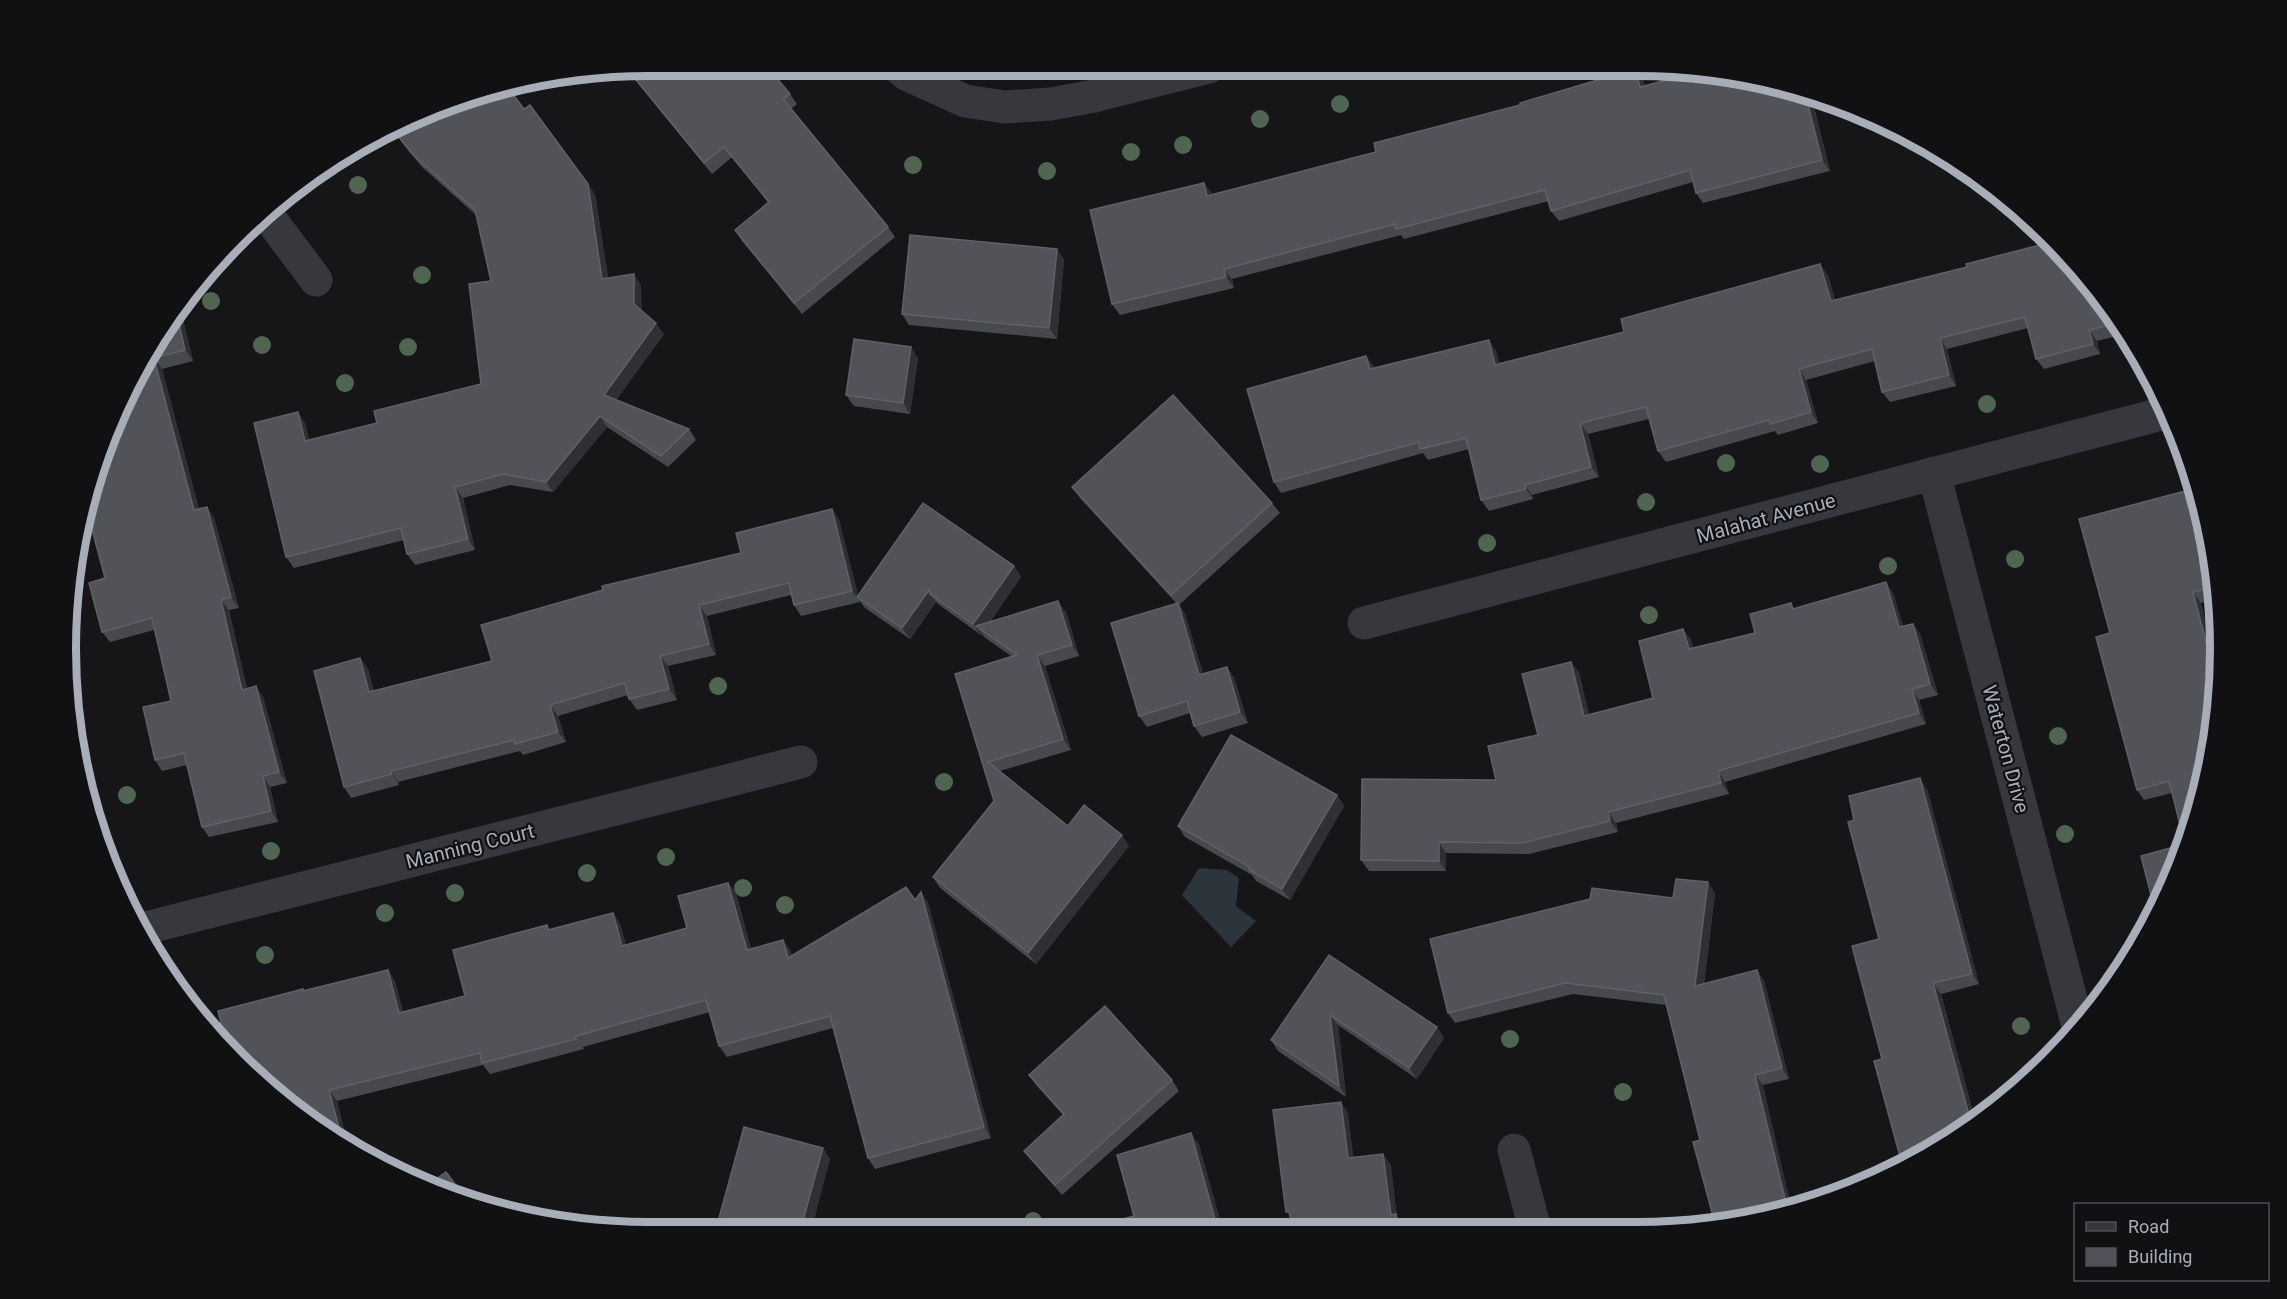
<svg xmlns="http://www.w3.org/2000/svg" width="2287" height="1299" viewBox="0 0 2287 1299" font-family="Roboto,sans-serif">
  <rect width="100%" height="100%" fill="#161618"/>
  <path fill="#2c353c" d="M1199,868L1227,870L1239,878L1236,906L1256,921L1231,947L1182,895Z"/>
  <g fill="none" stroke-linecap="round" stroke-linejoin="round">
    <g stroke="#37383d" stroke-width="33">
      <path d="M897,66L906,74L965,101L1005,107L1051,104L1094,96L1209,67"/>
      <path d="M265,212L316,280"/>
      <path d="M1934,473L2078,1026"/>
      <path d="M1364,623L2169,412"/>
      <path d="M138,930L801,762"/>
      <path d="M1514,1150L1535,1229"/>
    </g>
  </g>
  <g fill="#506452">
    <circle cx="1340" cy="104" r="9"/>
    <circle cx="1260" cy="119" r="9"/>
    <circle cx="1183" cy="145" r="9"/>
    <circle cx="1131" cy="152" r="9"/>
    <circle cx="913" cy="165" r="9"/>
    <circle cx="1047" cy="171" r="9"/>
    <circle cx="358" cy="185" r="9"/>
    <circle cx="422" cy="275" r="9"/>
    <circle cx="211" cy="301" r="9"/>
    <circle cx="262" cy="345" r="9"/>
    <circle cx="408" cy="347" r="9"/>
    <circle cx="345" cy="383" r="9"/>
    <circle cx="1987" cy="404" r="9"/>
    <circle cx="1726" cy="463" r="9"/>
    <circle cx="1820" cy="464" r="9"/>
    <circle cx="1646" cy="502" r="9"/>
    <circle cx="1487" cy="543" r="9"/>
    <circle cx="2015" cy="559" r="9"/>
    <circle cx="1888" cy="566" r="9"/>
    <circle cx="1649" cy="615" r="9"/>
    <circle cx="718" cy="686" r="9"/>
    <circle cx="2058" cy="736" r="9"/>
    <circle cx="944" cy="782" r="9"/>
    <circle cx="127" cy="795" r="9"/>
    <circle cx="2065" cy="834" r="9"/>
    <circle cx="271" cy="851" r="9"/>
    <circle cx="666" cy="857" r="9"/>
    <circle cx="587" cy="873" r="9"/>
    <circle cx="743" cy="888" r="9"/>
    <circle cx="455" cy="893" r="9"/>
    <circle cx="785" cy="905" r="9"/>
    <circle cx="385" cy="913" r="9"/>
    <circle cx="265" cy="955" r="9"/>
    <circle cx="2021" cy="1026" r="9"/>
    <circle cx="1510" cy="1039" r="9"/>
    <circle cx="1623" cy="1092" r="9"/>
    <circle cx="1033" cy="1221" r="9"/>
  </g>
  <g fill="#47494d">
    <path d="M650,66L790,94L797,104L791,109L888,227L895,237L802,314L742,241L735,230L768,202L732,157L712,174L627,70Z"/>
    <path d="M1643,79L1644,86H1789L1811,95L1830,171L1703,203L1696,193L1693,182L1559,221L1551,211L1549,201L1404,239L1401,235L1232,279L1234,288L1120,315L1112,304L1212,193V195L1376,152Z"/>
    <path d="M390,127L595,194L608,278L641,285V310L664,334L616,400L689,429L696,440L668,467L607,427L553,492L510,485L463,498L475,550L415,565L407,554L404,540L294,568L286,557L305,423L309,440L377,423L481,384L491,281L476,215L421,166Z"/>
    <path d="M1064,259L1057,339L909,325L902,314Z"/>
    <path d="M1828,275L1835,300L2101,295L2125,334L2097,341L2100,354L2044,369L2036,359L2028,328L1947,349L1956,386L1890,402L1882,392L1875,361L1806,380L1818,423L1778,435L1775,431L1666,462L1658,451L1649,419L1588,434L1599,477L1532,495L1533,499L1489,511L1481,500L1469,449L1428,460L1423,453L1281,493L1274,482L1374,366V368L1496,351L1499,363L1624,332Z"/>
    <path d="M180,307L193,361L162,369L199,509L207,507L214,518L239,608L229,610L247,689L263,697L287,783L270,787L278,822L209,837L202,827L187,765L162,771L155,760L171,701L154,630L110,642L102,632L105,578L91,526L84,528L81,524L86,498Z"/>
    <path d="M918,358L910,414L854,406L846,395Z"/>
    <path d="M1072,487L1272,503L1280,513L1179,605L1185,614L1203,674L1227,667L1234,678L1248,723L1202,737L1194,726L1190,713L1147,727L1139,716L1177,604L1080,498Z"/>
    <path d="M2201,499L2218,598L2201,603L2190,837L2158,908L2152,899L2185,844L2172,793L2144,800L2137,790L2110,633Z"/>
    <path d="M832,509L839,520L858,596L1014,566L1021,577L990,622L1066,612L1079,656L1045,666L1071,750L1000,771L1068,826L1129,846L1036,964L940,888L933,877L994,801L955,674L1011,656L984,637L982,634L981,635L938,604L936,602L910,639L865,608L859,600L860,602L801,616L794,605L791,595L707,616L716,655L668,666L677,700L637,710L629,699L628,695L558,716L566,742L523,755L520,751L398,782L399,785L351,798L344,787L360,658L368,669L374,691L492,661L741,553Z"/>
    <path d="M1893,593L1903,626L1913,624L1920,634L1938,695L1919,700L1926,724L1725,782L1729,794L1616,823L1618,832L1529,854L1446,853V871H1369L1361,860L1496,780L1538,735L1571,662L1579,673L1589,715L1653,698L1683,629L1691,640L1693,648L1755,633L1795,608Z"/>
    <path d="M1927,789L1979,984L1941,994L1976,1123L1961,1135L1882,1059L1879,939L1854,820Z"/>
    <path d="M1337,795L1344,806L1290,900L1256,881L1252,875L1185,837L1178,826Z"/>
    <path d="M728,883L736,893L751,949L783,940L790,950L792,956L915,900L921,892L928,903L991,1138L875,1169L868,1158L833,1028L727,1057L719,1046L710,1012L583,1047L584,1049L490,1074L483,1065L337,1101L348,1146H346L265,1088L303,989L304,990L388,970L395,981L403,1012L465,996L547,925L550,930L613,913L620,924L626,945L687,928Z"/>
    <path d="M1715,893L1704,984L1757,970L1764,981L1789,1079L1763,1085L1700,1140L1666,1005L1573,994L1455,1023L1448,1013L1673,898Z"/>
    <path d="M1329,955L1437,1027L1444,1038L1417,1079L1338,1025L1346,1097L1278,1051L1271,1040Z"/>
    <path d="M1029,1075L1172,1080L1179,1091L1062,1195L1032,1161L1024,1151L1063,1115L1036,1085Z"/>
    <path d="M830,1158L811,1231H738L726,1228L719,1218Z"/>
  </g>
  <g fill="#2f3033">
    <path d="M1635,69L1643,79L1648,98L1640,87Z"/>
    <path d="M1805,93L1811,95L1830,171L1822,160Z"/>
    <path d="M1204,183L1212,193L1215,207L1207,196Z"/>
    <path d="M588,184L595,194L610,290L602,279Z"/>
    <path d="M1057,249L1064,259L1057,339L1049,328Z"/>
    <path d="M1820,264L1828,275L1838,312L1831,301Z"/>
    <path d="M1224,269L1232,279L1234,288L1226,277Z"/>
    <path d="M634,274L641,285L642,314L634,304Z"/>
    <path d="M180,307L193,361L185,350L176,311Z"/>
    <path d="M656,323L664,334L612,406L604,395Z"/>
    <path d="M2089,330L2097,341L2100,354L2093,344Z"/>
    <path d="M1940,338L1947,349L1956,386L1949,375Z"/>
    <path d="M1489,340L1496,351L1502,375L1495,365Z"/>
    <path d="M911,347L918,358L910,414L903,403Z"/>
    <path d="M1366,356L1374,366L1378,379L1370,369Z"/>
    <path d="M154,358L162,369L202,521L194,510Z"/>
    <path d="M1799,369L1806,380L1818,423L1811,412Z"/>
    <path d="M298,412L305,423L312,451L305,441Z"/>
    <path d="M600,416L607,427L553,492L546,482Z"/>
    <path d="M1580,423L1588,434L1599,477L1591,467Z"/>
    <path d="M1525,485L1532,495L1533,499L1526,489Z"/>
    <path d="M455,487L463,498L475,550L468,539Z"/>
    <path d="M207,507L214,518L239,608L231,597Z"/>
    <path d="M832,509L839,520L859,598L857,597L860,602L852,591Z"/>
    <path d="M1014,566L1021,577L983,631L976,626L982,634L981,635L973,624Z"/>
    <path d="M1886,582L1893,593L1906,638L1899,627Z"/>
    <path d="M929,590L930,594L936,602L910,639L902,628Z"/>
    <path d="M2193,592L2201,603L2218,667L2217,683Z"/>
    <path d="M221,600L229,610L250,701L242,690Z"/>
    <path d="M1058,601L1066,612L1079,656L1072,645Z"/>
    <path d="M1178,603L1185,614L1206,686L1199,675Z"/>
    <path d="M699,605L707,616L716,655L709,644Z"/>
    <path d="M1913,624L1920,634L1938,695L1930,684Z"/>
    <path d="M1683,629L1691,640L1696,660L1689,649Z"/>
    <path d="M1037,655L1045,666L1071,750L1063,739Z"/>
    <path d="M660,656L668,666L677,700L669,689Z"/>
    <path d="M360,658L368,669L377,703L369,692Z"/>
    <path d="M1571,662L1579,673L1592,727L1584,716Z"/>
    <path d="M1227,667L1234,678L1248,723L1240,712Z"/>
    <path d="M256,686L263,697L287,783L279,772Z"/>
    <path d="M1912,689L1919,700L1926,724L1919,713Z"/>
    <path d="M550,705L558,716L566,742L558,732Z"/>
    <path d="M391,771L398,782L399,785L392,774Z"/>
    <path d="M1718,771L1725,782L1729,794L1721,783Z"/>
    <path d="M263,776L270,787L278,822L271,811Z"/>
    <path d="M1920,778L1927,789L1979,984L1972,974Z"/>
    <path d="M1337,795L1344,806L1290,900L1282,889Z"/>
    <path d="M1608,812L1616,823L1618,832L1610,821Z"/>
    <path d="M1122,835L1129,846L1036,964L1028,953Z"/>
    <path d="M1439,842L1446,853V871L1439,861Z"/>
    <path d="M1708,882L1715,893L1702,997L1695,986Z"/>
    <path d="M728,883L736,893L754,961L747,950Z"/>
    <path d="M921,892L928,903L991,1138L984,1127Z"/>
    <path d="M613,913L620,924L629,957L622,946Z"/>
    <path d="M783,940L790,950L795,969L788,958Z"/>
    <path d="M388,970L395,981L406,1024L399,1013Z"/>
    <path d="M1757,970L1764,981L1789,1079L1782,1068Z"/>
    <path d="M1933,983L1941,994L1976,1123L1972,1126Z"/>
    <path d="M1330,1015L1338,1025L1346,1097L1339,1086Z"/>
    <path d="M1437,1027L1444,1038L1417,1079L1409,1068Z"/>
    <path d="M1755,1075L1763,1085L1792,1210L1788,1211Z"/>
    <path d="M329,1090L337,1101L348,1146L341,1135Z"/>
    <path d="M1341,1102L1348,1113L1355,1169L1348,1158Z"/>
    <path d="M1191,1133L1199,1144L1223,1230H1218Z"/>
    <path d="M823,1148L830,1158L811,1231H800Z"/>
    <path d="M1383,1154L1391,1165L1397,1216L1403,1224L1404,1229H1399L1391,1215Z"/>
  </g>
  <g fill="#525359" stroke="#5f6168" stroke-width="1.5">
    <path d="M650,66H767L790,94L783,99L888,227L794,303L735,230L769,202L724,147L704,163L628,70Z"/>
    <path d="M1635,69L1640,87L1701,71L1789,86L1805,93L1822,160L1696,193L1690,170L1551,211L1545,190L1396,229L1395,224L1224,269L1226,277L1112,304L1090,210L1204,183L1207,196L1376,152L1374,143L1520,105V103Z"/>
    <path d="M509,89L524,109L530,105L588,184L602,279L634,274V304L656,323L604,395L689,429L661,456L600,416L546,482L503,474L455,487L468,539L407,554L401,528L286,557L254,423L298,412L305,441L377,423L374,411L481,384L469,284L491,281L475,210L413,155L391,127L462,97Z"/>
    <path d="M910,235L1057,249L1049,328L902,314Z"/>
    <path d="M2051,242L2101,295L2118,323L2089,330L2093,344L2036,359L2025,317L1940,338L1949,375L1882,392L1872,349L1799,369L1811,412L1770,424L1769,420L1658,451L1646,407L1580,423L1591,467L1525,485L1526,489L1481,500L1466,438L1420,449L1419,442L1274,482L1247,389L1366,356L1370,369L1489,340L1495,365L1624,332L1621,319L1820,264L1831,301L1967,267L1966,264Z"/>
    <path d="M176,311L185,350L154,358L194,510L207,507L231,597L221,600L242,690L256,686L279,772L263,776L271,811L202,827L184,753L155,760L143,707L171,701L152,618L102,632L89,583L105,578L88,514L82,516L86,498L126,392L165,325Z"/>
    <path d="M854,339L911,347L903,403L846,395Z"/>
    <path d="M1173,395L1272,503L1171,595L1072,487Z"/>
    <path d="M2197,488L2201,499L2216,586L2193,592L2217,683L2216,726L2190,837L2163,896L2152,899L2141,856L2185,844L2169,781L2137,790L2096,637L2110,633L2079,519Z"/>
    <path d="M923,503L1014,566L973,624L930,594L929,590L902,628L857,597Z"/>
    <path d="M832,509L852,591L794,605L789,583L699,605L709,644L660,656L669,689L629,699L625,683L550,705L558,732L515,744L514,740L391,771L392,774L344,787L314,671L360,658L369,692L492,661L481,625L603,590L602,586L741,553L736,533Z"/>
    <path d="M1886,582L1899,627L1913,624L1930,684L1912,689L1919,713L1718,771L1721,783L1608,812L1610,821L1522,843L1439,842V861L1361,860L1362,779L1496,780L1488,746L1538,735L1522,674L1571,662L1584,716L1653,698L1639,641L1683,629L1689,649L1755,633L1750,614L1791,603L1793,609Z"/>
    <path d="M1058,601L1072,645L1037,655L1063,739L988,762L1068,826L1084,805L1122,835L1028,953L933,877L994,801L955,674L1017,655L976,626Z"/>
    <path d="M1178,603L1199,675L1227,667L1240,712L1194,726L1187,701L1139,716L1111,623Z"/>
    <path d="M1231,735L1337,795L1282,889L1249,870L1250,867L1178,826Z"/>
    <path d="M1920,778L1972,974L1933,983L1972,1126L1961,1135L1902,1164L1874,1061L1882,1059L1852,946L1879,939L1848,822L1854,820L1849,796Z"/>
    <path d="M1676,879L1708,882L1695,986L1757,970L1782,1068L1755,1075L1788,1211L1716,1227L1693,1142L1700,1140L1664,995L1565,983L1448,1013L1430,939L1590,899L1592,888L1673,898Z"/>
    <path d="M728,883L747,950L783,940L788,958L906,887L915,900L921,892L984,1127L868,1158L830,1016L719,1046L706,1000L576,1036V1039L482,1063L480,1053L329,1090L341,1135L333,1137L265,1088L228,1052L218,1011L303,989V991L388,970L399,1013L465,996L453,950L547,925L548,930L613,913L622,946L687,928L678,896Z"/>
    <path d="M1329,955L1437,1027L1409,1068L1330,1015L1339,1086L1271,1040Z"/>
    <path d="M1105,1006L1172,1080L1055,1185L1024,1151L1064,1114L1029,1075Z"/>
    <path d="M1341,1102L1348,1158L1383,1154L1391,1215L1396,1214L1399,1229H1293L1289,1212H1286L1273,1110Z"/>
    <path d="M744,1127L823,1148L800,1231H769L719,1218Z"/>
    <path d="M1191,1133L1218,1230H1102L1101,1225L1134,1216L1117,1155Z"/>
    <path d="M446,1172L469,1203L462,1202L426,1186Z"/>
  </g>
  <g text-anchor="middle" stroke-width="4.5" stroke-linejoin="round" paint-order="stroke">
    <g font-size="20" fill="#a8adb8" stroke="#111113">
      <text transform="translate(1766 518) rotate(-15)" y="7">Malahat Avenue</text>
      <text transform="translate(2006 749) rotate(75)" y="7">Waterton Drive</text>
      <text transform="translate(470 846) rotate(-14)" y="7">Manning Court</text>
    </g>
  </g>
  <path d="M0 0H2287V1299H0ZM649 76H1637A573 573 0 0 1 2210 649V649A573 573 0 0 1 1637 1222H649A573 573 0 0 1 76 649V649A573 573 0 0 1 649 76Z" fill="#111113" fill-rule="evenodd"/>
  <path fill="none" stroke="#a8adb8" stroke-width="8" d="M649 76H1637A573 573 0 0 1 2210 649V649A573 573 0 0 1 1637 1222H649A573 573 0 0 1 76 649V649A573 573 0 0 1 649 76Z"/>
  <rect x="2074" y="1203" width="195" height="78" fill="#111113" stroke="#4d4f55" stroke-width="1.5"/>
  <rect x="2086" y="1222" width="30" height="9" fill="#37383d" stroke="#4d4f55" stroke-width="1.5"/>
  <text x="2128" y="1233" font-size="18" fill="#a8adb8">Road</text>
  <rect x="2086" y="1248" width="30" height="18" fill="#525359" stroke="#4d4f55" stroke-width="1.5"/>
  <text x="2128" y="1263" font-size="18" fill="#a8adb8">Building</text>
</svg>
